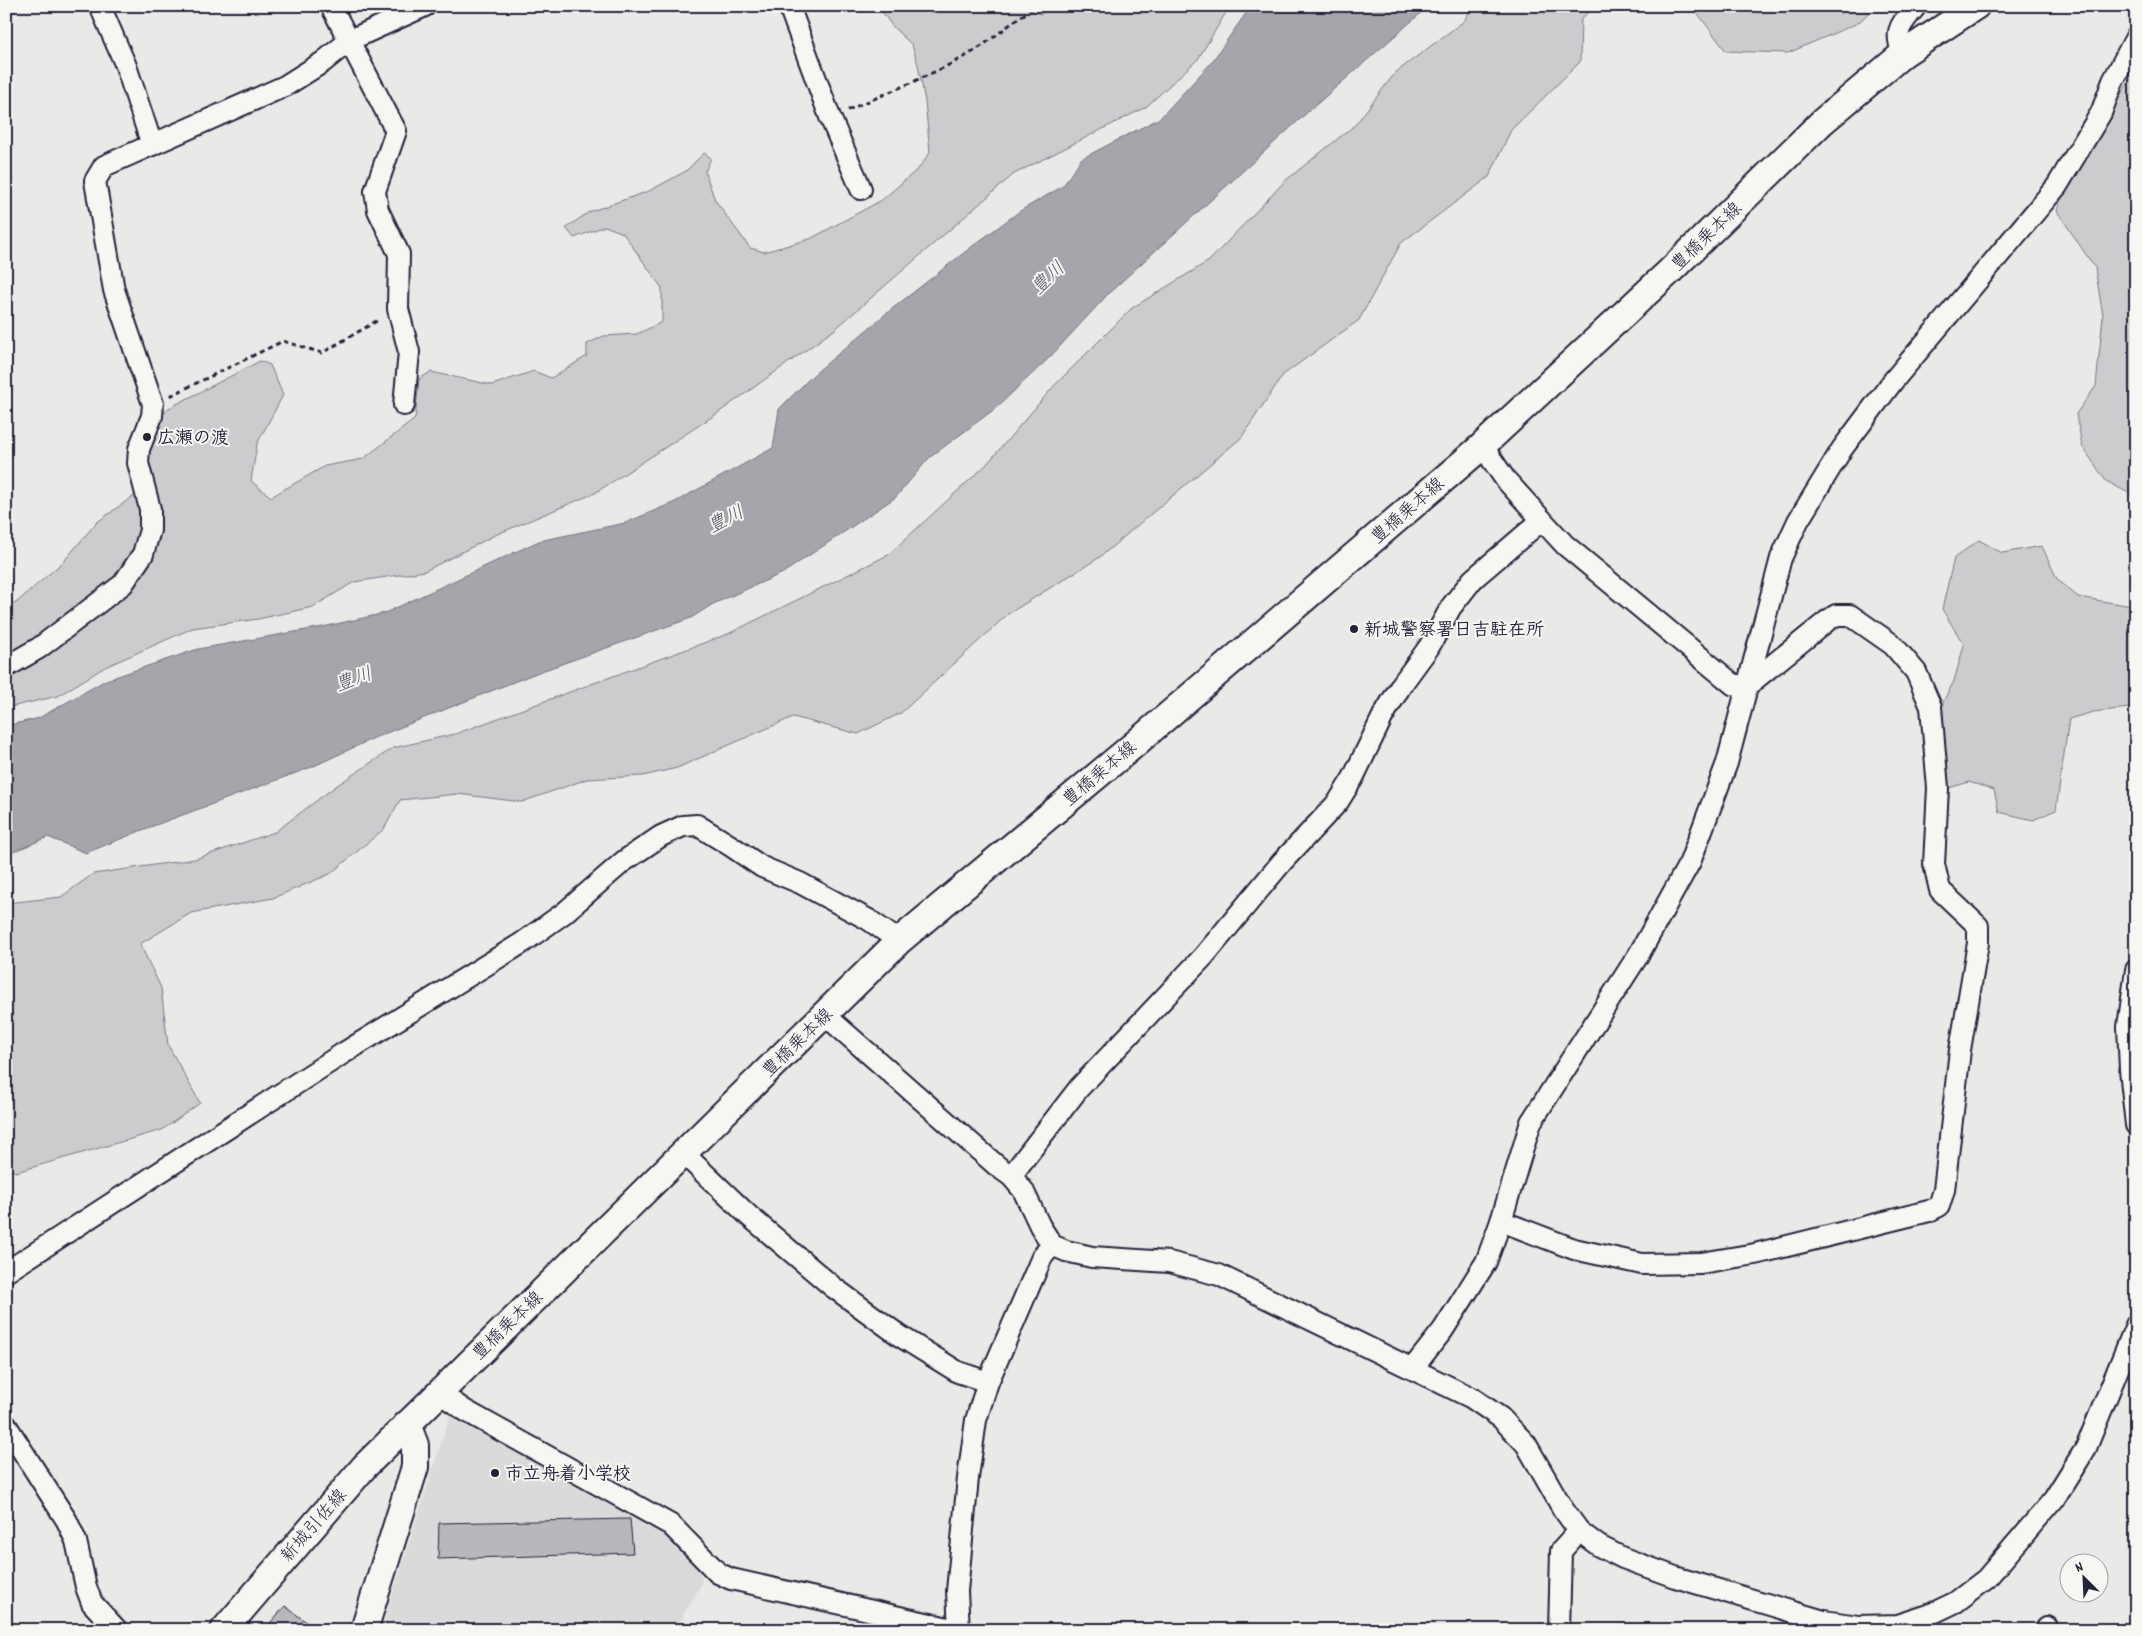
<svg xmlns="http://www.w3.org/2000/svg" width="2142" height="1636" viewBox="0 0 2142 1636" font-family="Dekko,'Klee One',sans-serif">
  <rect width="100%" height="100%" fill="#e9e9e7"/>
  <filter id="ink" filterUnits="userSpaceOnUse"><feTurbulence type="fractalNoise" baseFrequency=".02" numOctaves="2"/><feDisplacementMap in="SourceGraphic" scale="10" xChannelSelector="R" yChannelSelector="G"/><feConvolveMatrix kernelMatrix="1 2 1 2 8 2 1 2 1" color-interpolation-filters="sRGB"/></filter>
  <g filter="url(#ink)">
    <path fill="#dadada" d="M451,1412L665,1535L699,1566L702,1583L675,1630H381Z"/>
    <g fill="#ccccce" stroke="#777784">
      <path d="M878,6H1021L1040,14L1060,6H1230L1198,59L1146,107L1014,174L834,330L718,413L595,493L495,535L425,571L354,582L313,607L258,619L193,628L105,667L58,696L6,708V603H16L64,561L96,523L135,495L150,473L148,454L159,421L167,409L260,361L270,365L283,395L257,444L251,481L271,497L325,466L363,459L415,419L419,379L431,372L492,385L534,371L551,378L587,356V344L604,336L637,334L662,322V288L623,233L605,226L574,238L566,228L589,212L649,191L686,171L704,153L711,158L705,172L715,200L750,248L764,252L810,239L882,200L919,168L930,152L925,101L918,65L912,45L892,26Z"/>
      <path d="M1473,6H1595L1581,19L1580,62L1511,130L1489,177L1401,243L1359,320L1283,375L1241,438L1100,557L1008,614L901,713L858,734L793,717L677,768L643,776L587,779L522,802L457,794L400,800L384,829L330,874L273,898L191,913L140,944L161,988L168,1045L200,1103L162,1130L16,1172L6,1168V903L61,897L93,874L195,859L275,832L336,786L393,748L455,734L728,634L888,555L986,465L1054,386L1132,308L1209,261L1285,181L1355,125L1395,73L1464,21Z"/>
      <path d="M1692,6H1876L1858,23L1788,53L1726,51Z"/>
      <path d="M2136,70V497L2106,481L2082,446L2076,414L2096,386L2103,316L2095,268L2057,211L2066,184Z"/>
      <path d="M1979,540L2002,553L2042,546L2057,579L2078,597L2126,605L2136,600V703L2129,708L2093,712L2069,719L2056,810L2033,820L1999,812L1994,790L1969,782L1942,790L1934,773L1943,702L1954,681L1964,645L1942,609L1954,558Z"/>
    </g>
    <path fill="#a5a5ac" stroke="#71717f" d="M1251,6H1425L1421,13L1310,110L1109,293L1050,357L996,408L929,458L896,497L783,573L713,604L691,618L536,673L374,738L312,767L145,829L86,853L48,837L6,855V726L39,718L106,680L198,649L323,627L385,613L539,541L625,523L675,502L773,448L779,409L812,376L888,312L974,245L1020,211L1063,186L1081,159L1160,118L1211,63Z"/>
    <g fill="#b8b8bc" stroke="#22223b">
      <path d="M630,1519L633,1553L438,1559L439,1523Z"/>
      <path d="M285,1606L317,1630H264Z"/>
    </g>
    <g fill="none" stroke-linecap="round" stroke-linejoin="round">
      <g stroke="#22223b" stroke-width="24">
        <g id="minor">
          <path d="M100,6L126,66L152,145"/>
          <path d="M331,6L396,131L375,191L378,210L399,254L398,309L409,352L404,405"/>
          <path d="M789,6L830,117L861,189"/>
          <path d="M1903,54C1893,30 1901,25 1916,6"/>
          <path d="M6,667L39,648L123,584L143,554L150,530V509L138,463L139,449L152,416L153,404L114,290L95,181L104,166L285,86L323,62L350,40L425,6"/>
          <path d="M2136,970L2128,1027L2130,1069L2136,1125"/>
          <path d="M825,1015L997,1166L1011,1176L1023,1190L1040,1226L1052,1245L1066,1251L1092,1257L1169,1262L1219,1275L1472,1398L1501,1418L1526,1444L1563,1509L1579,1531L1599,1546L1623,1558L1675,1577L1824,1621L1858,1626L1898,1625L1929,1615L1956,1602L1986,1579L2054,1499L2086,1448L2136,1325"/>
          <path d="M683,1153L749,1216L833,1287L900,1336L958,1372L988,1382"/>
          <path d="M1011,1176L1079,1088L1204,956L1282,862L1338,802L1353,778L1383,716L1402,684L1429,647L1451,607L1473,579L1542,520L1505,479L1488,454L1481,447"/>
          <path d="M1501,1221L1574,1249L1642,1264L1701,1263L1755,1254L1929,1211L1939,1206L1944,1190L1960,1050L1978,943V926L1940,890L1934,864L1938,788L1931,707L1916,672L1893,645L1850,615H1836L1827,621L1748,685H1734L1565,545L1542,520"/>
          <path d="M6,1272L342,1054L522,943L564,913L624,861L661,836L683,826L697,825L731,846L762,867L800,883L869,920L899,941"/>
          <path d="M1413,1368L1443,1330L1486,1262L1501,1221L1531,1122L1639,954L1690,862L1727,763L1781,558L1798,521L1842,449L1893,381L2057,186L2101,113L2113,81L2136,37"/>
          <path d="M439,1393L466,1411L671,1525L718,1573L731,1579L957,1630"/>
          <path d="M6,1425L67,1521L76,1541L86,1587L92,1603L117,1630"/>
          <path d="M959,1630L957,1591L968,1478L976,1420L988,1382L1042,1257L1052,1245"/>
          <path d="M1559,1630L1561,1551L1579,1531"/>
          <path d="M2046,1630L2047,1627"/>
        </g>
      </g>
      <g stroke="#22223b" stroke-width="30">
        <g id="major">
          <path d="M224,1630L364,1467L899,941L1129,749L1481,447L1669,272L1822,122L1903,54L1976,6"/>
          <path d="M364,1630L415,1467V1445L407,1424"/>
        </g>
      </g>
      <g stroke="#22223b" stroke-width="3" stroke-dasharray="5 4" stroke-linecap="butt">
        <path d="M848,110C887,93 927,77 964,57C990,43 1011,21 1037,6"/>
        <path d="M170,396L283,341L322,353L380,319"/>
      </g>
      <use href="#minor" stroke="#f6f6f2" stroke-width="20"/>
      <use href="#major" stroke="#f6f6f2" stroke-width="26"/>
    </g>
  </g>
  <g fill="#22223b" stroke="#f6f6f2" stroke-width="2">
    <circle cx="147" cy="437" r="5"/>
    <circle cx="1354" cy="629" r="5"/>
    <circle cx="495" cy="1473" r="5"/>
  </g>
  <g text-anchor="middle" stroke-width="4" stroke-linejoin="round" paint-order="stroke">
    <g font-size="18" fill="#22223b" stroke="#f6f6f2">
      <text transform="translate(1706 236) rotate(-44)" y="6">豊橋乗本線</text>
      <text transform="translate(1407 510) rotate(-41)" y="6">豊橋乗本線</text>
      <text transform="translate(1099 773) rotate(-40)" y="6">豊橋乗本線</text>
      <text transform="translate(797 1042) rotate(-44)" y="6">豊橋乗本線</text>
      <text transform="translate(507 1325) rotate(-44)" y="6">豊橋乗本線</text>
      <text transform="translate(313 1525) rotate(-49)" y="6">新城引佐線</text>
    </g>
    <g font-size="18" font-weight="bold" fill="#22223b" stroke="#f6f6f2" text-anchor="start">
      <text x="157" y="443">広瀬の渡</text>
      <text x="1364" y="635">新城警察署日吉駐在所</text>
      <text x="505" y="1479">市立舟着小学校</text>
    </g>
    <g font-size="19" font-style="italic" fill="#565668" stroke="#f6f6f2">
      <text transform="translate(1047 277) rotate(-43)" y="7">豊川</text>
      <text transform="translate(725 518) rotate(-27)" y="7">豊川</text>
      <text transform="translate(353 678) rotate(-20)" y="7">豊川</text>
    </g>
  </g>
  <rect width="2142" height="1636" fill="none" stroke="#f6f6f2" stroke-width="25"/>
  <rect x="12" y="12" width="2117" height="1611" fill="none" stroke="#22223b" stroke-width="2" filter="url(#ink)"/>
  <g transform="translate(2084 1578) rotate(336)"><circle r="24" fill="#f6f6f2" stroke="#a1a1a9"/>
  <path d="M0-4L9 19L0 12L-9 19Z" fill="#22223b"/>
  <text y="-8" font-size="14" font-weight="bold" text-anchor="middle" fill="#22223b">N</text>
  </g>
</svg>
